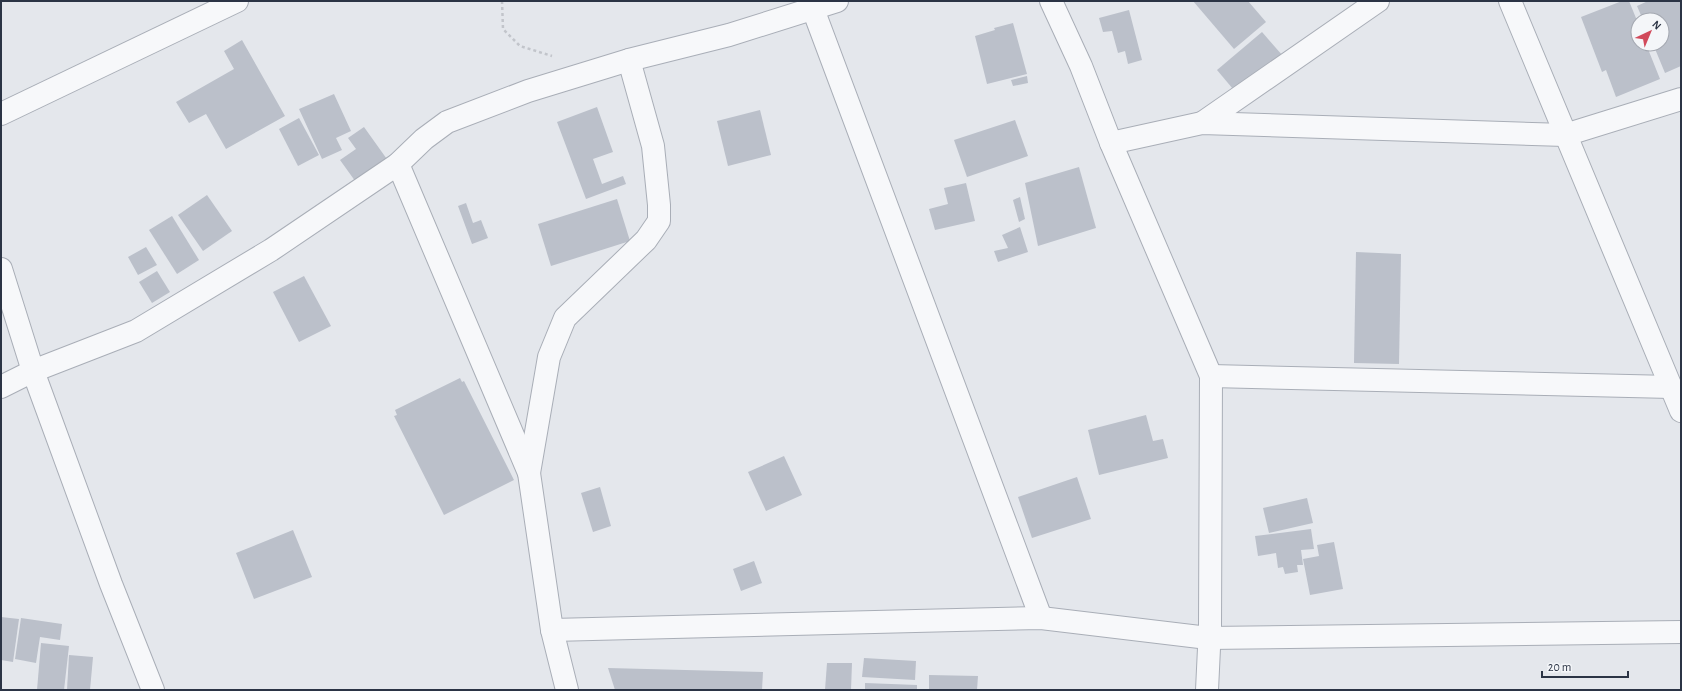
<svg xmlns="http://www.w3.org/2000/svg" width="1682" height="691" viewBox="0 0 1682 691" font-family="'Alegreya Sans',sans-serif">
  <rect width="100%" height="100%" fill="#e4e7ec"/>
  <g fill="#bbc0ca">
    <path d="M1193,1H1248L1266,22L1234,49Z"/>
    <path d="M1622,1H1629L1638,23V44H1646L1660,79L1616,97L1606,70L1602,72L1581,17Z"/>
    <path d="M1648,1H1681V66L1665,73L1653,44H1662V20H1643L1637,6Z"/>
    <path d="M1129,10L1142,60L1128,64L1125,51L1118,53L1112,31L1103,32L1099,18Z"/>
    <path d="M1013,23L1027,74L987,84L975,36L995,30L994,28Z"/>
    <path d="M1262,32L1283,56L1238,95L1217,70Z"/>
    <path d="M242,40L285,116L226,149L206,114L189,123L176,102L234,69L224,51Z"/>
    <path d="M1027,76L1028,83L1013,86L1011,80Z"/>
    <path d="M334,94L351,131L336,138L342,150L322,159L299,109Z"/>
    <path d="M597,107L613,152L593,159L602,184L623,176L626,184L586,199L557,122Z"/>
    <path d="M760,110L771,155L728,166L717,121Z"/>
    <path d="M299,118L319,155L298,166L279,129Z"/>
    <path d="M1015,120L1028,156L967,177L954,140Z"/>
    <path d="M364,127L389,162L358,185L340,160L356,149L348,138Z"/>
    <path d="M1079,167L1096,228L1038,246L1025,183Z"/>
    <path d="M966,183L975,221L935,230L929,209L948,204L944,188Z"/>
    <path d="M207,195L232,231L203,251L178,215Z"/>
    <path d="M1020,197L1025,219L1019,222L1013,200Z"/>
    <path d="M617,199L630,241L551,266L538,224Z"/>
    <path d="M466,203L473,223L481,220L488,238L472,244L458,206Z"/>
    <path d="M172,216L199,260L177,274L149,230Z"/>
    <path d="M1020,227L1028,252L998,262L994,251L1008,248L1002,235Z"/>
    <path d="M146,247L157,265L138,275L128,257Z"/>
    <path d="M1356,252L1401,254L1399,364L1354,363Z"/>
    <path d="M157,271L170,292L152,303L139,282Z"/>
    <path d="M304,276L331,326L299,342L273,292Z"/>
    <path d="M460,378L462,382L464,381L514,480L444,515L394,416L397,415L395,410Z"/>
    <path d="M1146,415L1153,441L1163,439L1168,458L1099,475L1088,430Z"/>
    <path d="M784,456L802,495L766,511L748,472Z"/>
    <path d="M1077,477L1091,519L1032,538L1018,497Z"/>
    <path d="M600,487L611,526L593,532L581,493Z"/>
    <path d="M1307,498L1313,523L1269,533L1263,508Z"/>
    <path d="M1311,529L1314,549L1301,550L1303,565H1297L1298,572L1285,574L1283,567L1278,568L1276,553L1258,556L1255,536Z"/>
    <path d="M293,530L312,577L254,599L236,553Z"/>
    <path d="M1334,542L1343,589L1310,595L1303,559L1319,556L1317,545Z"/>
    <path d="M754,561L762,583L741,591L733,569Z"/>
    <path d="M1,617L19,619L13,662L1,660Z"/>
    <path d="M21,618L62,624L60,640L40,637L36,663L15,659Z"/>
    <path d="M41,643L69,646L64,690H37Z"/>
    <path d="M69,655L93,657L90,690H67Z"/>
    <path d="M864,658L916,661L915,680L862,677Z"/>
    <path d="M827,663H852L851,690H825Z"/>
    <path d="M608,668L763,672L762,690H615Z"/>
    <path d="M929,675L978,676L977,690H929Z"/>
    <path d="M865,683L917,685V690H865Z"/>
  </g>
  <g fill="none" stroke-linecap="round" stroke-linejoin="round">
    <g stroke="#a9aeb7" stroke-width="24">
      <g id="street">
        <path d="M810,1L1041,618"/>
        <path d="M1051,1L1081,66L1111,143L1211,376L1210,627L1207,690"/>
        <path d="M1510,1L1681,411"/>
        <path d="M1,114L237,1"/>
        <path d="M1202,123L1378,1"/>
        <path d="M1111,143L1202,123L1565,135L1681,99"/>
        <path d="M398,164L529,473L552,630L567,690"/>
        <path d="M1,269L33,371L111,584L153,690"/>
        <path d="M1211,376L1671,387"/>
        <path d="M1,387L33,371L136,331L271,250L398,164L424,139L447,122L528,91L629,60L729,35L837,1"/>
        <path d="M529,473L549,357L565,318L646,240L659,221V205L653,146L629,60"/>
        <path d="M552,630L1041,618L1208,638L1681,632"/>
      </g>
    </g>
    <path stroke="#c2c5cb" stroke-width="2.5" stroke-dasharray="3 3" stroke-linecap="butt" d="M502,1L503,29L520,46L552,56"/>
    <use href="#street" stroke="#f7f8fa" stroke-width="22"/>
  </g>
  <rect width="1682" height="691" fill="none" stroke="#2b3445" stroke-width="4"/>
  <g transform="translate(1650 32) rotate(44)"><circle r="19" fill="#f4f6f9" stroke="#a4a8b1"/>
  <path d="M0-3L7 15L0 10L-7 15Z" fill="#d1495b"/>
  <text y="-6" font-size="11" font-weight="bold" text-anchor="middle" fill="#2b3445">N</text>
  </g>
  <path d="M1542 671v6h86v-6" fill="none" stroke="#2b3445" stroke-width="2"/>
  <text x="1548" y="671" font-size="12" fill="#2b3445" stroke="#f4f6f9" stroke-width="3" paint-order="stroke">20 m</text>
</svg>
